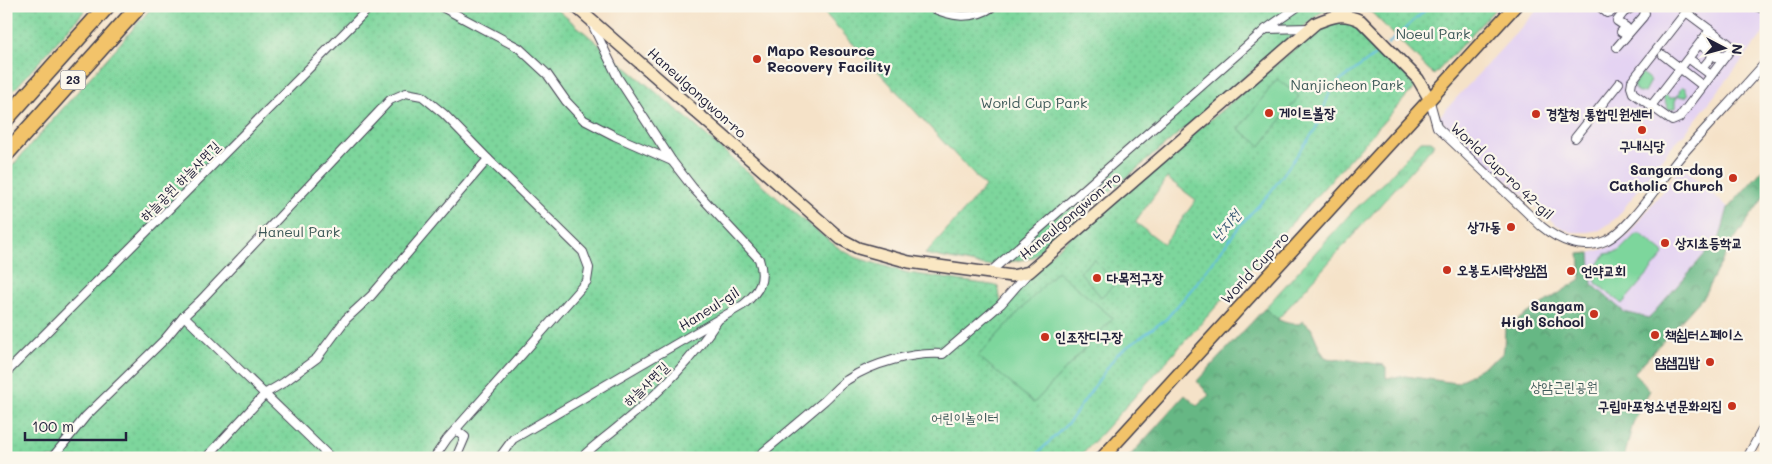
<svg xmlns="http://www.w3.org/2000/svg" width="1772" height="464" viewBox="0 0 1772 464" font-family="Mali,'Poor Story',sans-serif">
  <defs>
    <pattern id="grass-tufts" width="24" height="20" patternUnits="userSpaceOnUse" patternTransform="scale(1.25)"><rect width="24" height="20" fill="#7dd69c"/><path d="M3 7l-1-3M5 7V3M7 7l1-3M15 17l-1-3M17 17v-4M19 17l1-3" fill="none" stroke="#6cb787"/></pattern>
    <pattern id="forest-crowns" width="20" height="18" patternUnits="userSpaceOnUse" patternTransform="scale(1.25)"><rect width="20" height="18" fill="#66b784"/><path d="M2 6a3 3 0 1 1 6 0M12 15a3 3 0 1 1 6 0" fill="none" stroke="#54946d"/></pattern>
    <pattern id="park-dots" width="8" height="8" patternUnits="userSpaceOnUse" patternTransform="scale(1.25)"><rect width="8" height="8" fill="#7dd69c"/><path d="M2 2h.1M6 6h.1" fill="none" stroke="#6cb787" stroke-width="1.8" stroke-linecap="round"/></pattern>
  </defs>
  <rect width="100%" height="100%" fill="#fbf7ec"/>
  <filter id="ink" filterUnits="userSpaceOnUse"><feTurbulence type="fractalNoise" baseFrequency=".02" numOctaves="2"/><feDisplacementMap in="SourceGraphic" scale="10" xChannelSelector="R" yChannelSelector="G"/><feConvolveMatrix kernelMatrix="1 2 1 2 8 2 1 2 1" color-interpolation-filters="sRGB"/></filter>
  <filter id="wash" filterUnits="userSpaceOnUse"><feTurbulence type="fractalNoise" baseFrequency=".0096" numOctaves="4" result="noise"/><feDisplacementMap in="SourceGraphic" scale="20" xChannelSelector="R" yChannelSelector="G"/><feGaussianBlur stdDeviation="1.12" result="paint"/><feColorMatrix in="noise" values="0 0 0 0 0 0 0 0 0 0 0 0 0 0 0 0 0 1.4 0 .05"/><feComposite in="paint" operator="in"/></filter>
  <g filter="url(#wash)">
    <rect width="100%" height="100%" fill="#f5e2c8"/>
    <g fill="#e4d3f2">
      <path d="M1541,6H1766V30L1686,132L1670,148L1618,216L1610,223L1600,230L1587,232H1571L1555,224L1438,118Z"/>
      <path d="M1682,166L1728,208L1720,236L1649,318L1624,312L1591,284L1590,253L1610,247L1627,236Z"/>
    </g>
    <g fill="url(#grass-tufts)" stroke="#507c6c">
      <path d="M1642,73L1651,81L1645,92L1640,93L1634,88V84Z"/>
      <path d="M1682,87L1685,88L1688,95L1685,97L1678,96L1675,101V108L1669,110L1663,98L1666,94L1669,98H1673L1678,96L1680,89Z"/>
      <path d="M1421,141H1431L1435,144L1277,320L1265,308L1352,212L1387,179Z"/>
    </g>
    <path fill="url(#forest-crowns)" stroke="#446c60" d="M1766,166V194L1731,244L1703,297L1634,373L1650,390L1633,423L1624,458H1128L1185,395L1197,406L1209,395L1197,381L1265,308C1276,319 1282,324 1299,324L1303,321L1311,328L1321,351L1325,357L1333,360L1344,359L1384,365L1386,367V378L1405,376L1457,383L1497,358L1503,353L1504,348L1505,328L1581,279L1579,254L1590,253L1592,284L1624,312L1649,318L1720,237L1728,208Z"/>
    <g fill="url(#park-dots)" stroke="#507c6c" fill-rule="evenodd">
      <path d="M6,6H89L6,99Z"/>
      <path d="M153,6H553L682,114L793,212L840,249L857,258L908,273L998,286L1001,303L1029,272L1318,29C1335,20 1342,16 1360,26L1413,82L1415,87L1079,458H6V173ZM1167,178L1196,200L1164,244L1135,222Z"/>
      <path d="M818,6H1337L1320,13L1032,258L986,266L925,254L985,187Z"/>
      <path d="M1341,6H1498L1434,75L1371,12Z"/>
    </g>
    <g fill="#7dd69c" stroke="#507c6c">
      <path d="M1277,79L1299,96L1261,146L1239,129Z"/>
      <path d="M1636,234H1641L1663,252L1664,255L1622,304L1596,283L1595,270L1605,254L1618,252Z"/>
      <path d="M1094,259L1115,284L1101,297L1080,272Z"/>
      <path d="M1057,271L1113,318L1034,403L978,356Z"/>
    </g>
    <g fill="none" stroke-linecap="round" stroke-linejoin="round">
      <g stroke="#64bfe1" stroke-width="2">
        <path d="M1388,44L1430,6"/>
        <path d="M1033,458L1070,421L1117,354L1166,319L1196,284L1242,223L1269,194L1315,130L1332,87L1383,49"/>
      </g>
    </g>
  </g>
  <g filter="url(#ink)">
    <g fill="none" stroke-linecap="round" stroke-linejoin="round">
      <g stroke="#423f50" stroke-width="10">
        <g id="street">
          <path d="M440,6L519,48L547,74L566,101L584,120L615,136L672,161"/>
          <path d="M928,6C951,17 972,21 994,6"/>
          <path d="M1599,6L1607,13L1611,12L1614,8L1618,6"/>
          <path d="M1620,6L1622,8L1624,12L1617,21L1626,27L1621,32"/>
          <path d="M1756,6L1761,8L1766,7"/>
          <path d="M1624,12L1635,6"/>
          <path d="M1686,12L1729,44L1731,49L1679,118L1672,121L1633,93L1631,87L1632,81Z"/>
          <path d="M1266,29L1309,28"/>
          <path d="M1702,40L1723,57"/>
          <path d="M1702,46L1716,57"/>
          <path d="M1617,47L1643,17L1645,13L1643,6"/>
          <path d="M1663,55L1703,86"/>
          <path d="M1692,61L1711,75"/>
          <path d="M1705,65L1709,60"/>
          <path d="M1429,98L1437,127L1541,226C1559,241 1583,251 1605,241C1629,231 1662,178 1681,156C1709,124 1738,94 1766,62"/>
          <path d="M1651,106L1710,30"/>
          <path d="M1575,138L1619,83"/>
          <path d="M989,273L1266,29L1299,6"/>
          <path d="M184,316L331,458"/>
          <path d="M6,373L371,6"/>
          <path d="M1766,423C1760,430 1760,438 1766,445"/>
          <path d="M52,458L86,416L165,339L184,316L200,301L390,100L406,93L422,96L444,114L488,159L583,252L589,268L587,281L447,439L434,458"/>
          <path d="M206,458L266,393L283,383L317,358L346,319L371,296L488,159"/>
          <path d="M456,458L465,437L456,430"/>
          <path d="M499,458L513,439L743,305C760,291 766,280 759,259L693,188L672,161L618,78L592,24"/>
          <path d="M581,458C593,446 606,437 619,426C656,396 692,360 718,320"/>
          <path d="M756,458C779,439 802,420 824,401C832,394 839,385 847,380C872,363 913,352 943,354L1001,304L1028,273"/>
          <path d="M1747,458L1762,430"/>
        </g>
      </g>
      <g stroke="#423f50" stroke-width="14">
        <path id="secondary" d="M575,6L841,239L858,248L909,262L1012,276L1029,272L1316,23C1333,16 1343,12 1361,21L1418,79L1429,98"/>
      </g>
      <g stroke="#423f50" stroke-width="15">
        <path id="primary" d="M1102,458L1515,6"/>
      </g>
      <g stroke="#423f50" stroke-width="18">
        <g id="highway">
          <path d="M6,119L107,6"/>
          <path d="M6,154L139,6"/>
        </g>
      </g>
      <use href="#street" stroke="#fff" stroke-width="8"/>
      <use href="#secondary" stroke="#fae7c3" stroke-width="11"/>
      <use href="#primary" stroke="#f2c36a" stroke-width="12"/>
      <use href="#highway" stroke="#f2c36a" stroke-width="15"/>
    </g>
  </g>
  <g fill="#c8321e" stroke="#fbf7ec" stroke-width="2">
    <circle cx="757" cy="59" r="5"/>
    <circle cx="1269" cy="113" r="5"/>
    <circle cx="1536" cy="114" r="5"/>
    <circle cx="1642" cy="130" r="5"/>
    <circle cx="1733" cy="178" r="5"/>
    <circle cx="1511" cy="227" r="5"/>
    <circle cx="1665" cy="243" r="5"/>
    <circle cx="1447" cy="270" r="5"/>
    <circle cx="1571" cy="271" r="5"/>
    <circle cx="1097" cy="278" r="5"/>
    <circle cx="1594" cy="314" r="5"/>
    <circle cx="1655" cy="335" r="5"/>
    <circle cx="1045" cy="337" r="5"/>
    <circle cx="1710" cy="362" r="5"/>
    <circle cx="1732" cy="406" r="5"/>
  </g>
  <g text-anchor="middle" stroke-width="4.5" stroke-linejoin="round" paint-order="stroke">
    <rect fill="#fbf7ec" stroke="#636270" stroke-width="1" x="60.5" y="70.5" width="25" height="19" rx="4"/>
    <g font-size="12" font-weight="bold" fill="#22223b">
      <text x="73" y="84">23</text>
    </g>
    <g font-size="14" fill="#3d5858" stroke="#fbf7ec">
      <text x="1433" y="39">Noeul Park</text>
      <text x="1347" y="90">Nanjicheon Park</text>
      <text x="1034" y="108">World Cup Park</text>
      <text x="299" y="237">Haneul Park</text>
      <text x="1564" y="392">상암근린공원</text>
      <text x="965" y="423">어린이놀이터</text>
    </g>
    <g font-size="14" font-weight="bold" fill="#22223b" stroke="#fbf7ec" text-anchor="start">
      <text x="767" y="56">Mapo Resource<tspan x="767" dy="16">Recovery Facility</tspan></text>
      <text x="1279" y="118">게이트볼장</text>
      <text x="1546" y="119">경찰청 통합민원센터</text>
      <text x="1642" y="151" text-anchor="middle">구내식당</text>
      <text x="1723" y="175" text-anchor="end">Sangam-dong<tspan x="1723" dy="16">Catholic Church</tspan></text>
      <text x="1501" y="232" text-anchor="end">상가동</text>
      <text x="1675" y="248">상지초등학교</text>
      <text x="1457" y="275">오봉도시락상암점</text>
      <text x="1581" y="276">언약교회</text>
      <text x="1107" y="283">다목적구장</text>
      <text x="1584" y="311" text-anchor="end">Sangam<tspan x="1584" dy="16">High School</tspan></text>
      <text x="1665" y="340">책쉼터스페이스</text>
      <text x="1055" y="342">인조잔디구장</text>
      <text x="1700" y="367" text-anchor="end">얌샘김밥</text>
      <text x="1722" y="411" text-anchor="end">구립마포청소년문화의집</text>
    </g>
    <g font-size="14" fill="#22223b" stroke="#fbf7ec">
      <text transform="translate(697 93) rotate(42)" y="5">Haneulgongwon-ro</text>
      <text transform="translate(1502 171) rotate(43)" y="5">World Cup-ro 42-gil</text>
      <text transform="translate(180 181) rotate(-45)" y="5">하늘공원 하늘사면길</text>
      <text transform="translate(1070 216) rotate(-40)" y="5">Haneulgongwon-ro</text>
      <text transform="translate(1255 268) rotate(-47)" y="5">World Cup-ro</text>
      <text transform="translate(709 309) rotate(-32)" y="5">Haneul-gil</text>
      <text transform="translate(646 384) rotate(-44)" y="5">하늘사면길</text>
    </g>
    <g font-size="15" font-style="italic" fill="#395975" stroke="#fbf7ec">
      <text transform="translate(1226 226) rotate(-50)" y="5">난지천</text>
    </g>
  </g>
  <rect width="1772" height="464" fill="none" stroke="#fbf7ec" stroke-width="25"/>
  <g transform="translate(1724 48) rotate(96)" stroke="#fbf7ec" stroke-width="4" paint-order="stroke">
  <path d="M0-4L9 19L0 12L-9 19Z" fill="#22223b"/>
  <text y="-8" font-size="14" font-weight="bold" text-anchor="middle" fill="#22223b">N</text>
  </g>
  <path d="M25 432v8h101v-8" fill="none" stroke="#22223b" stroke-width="2.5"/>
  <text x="32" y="432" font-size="15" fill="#22223b" stroke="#fbf7ec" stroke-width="4" paint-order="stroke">100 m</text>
</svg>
